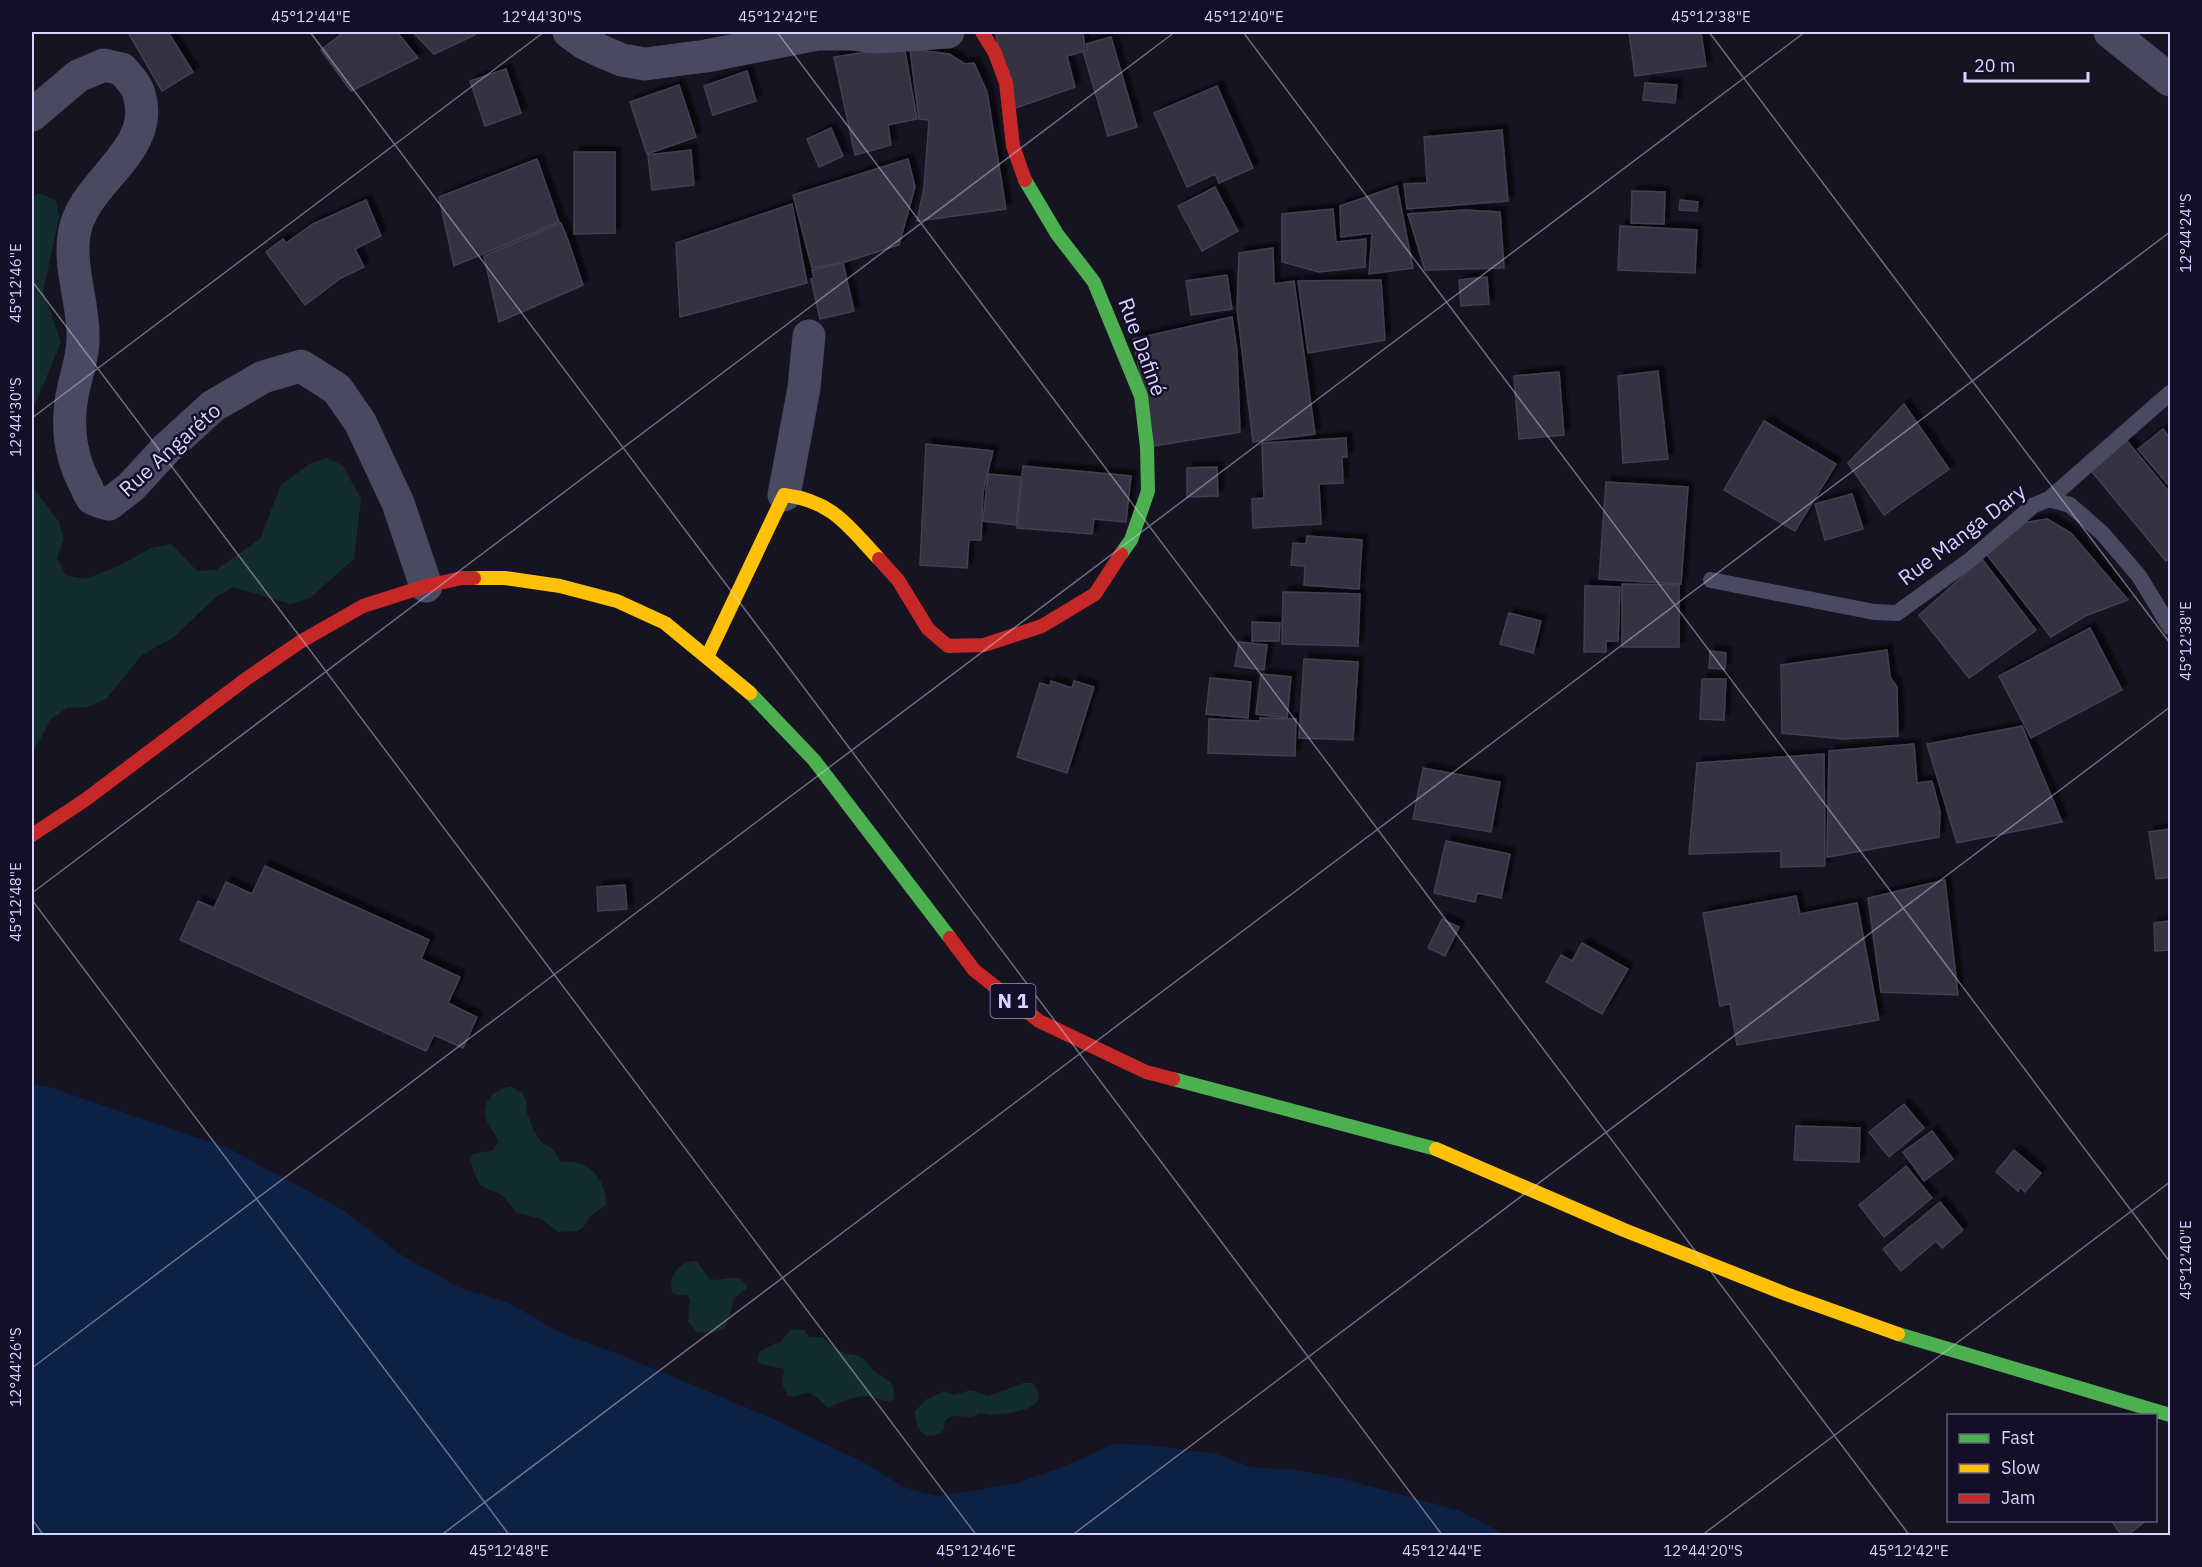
<svg xmlns="http://www.w3.org/2000/svg" width="2202" height="1567" viewBox="0 0 2202 1567" font-family="'IBM Plex Sans',sans-serif">
  <defs>
    <filter id="shadow"><feDropShadow dx="5.5" dy="-5.5" stdDeviation="1.5" flood-color="#0009"/></filter>
  </defs>
  <rect width="100%" height="100%" fill="#161421"/>
  <g fill="#132c2d">
    <path d="M38,193L56,200L59,218L43,292L61,342L32,412V199Z"/>
    <path d="M32,414L35,490L59,522L64,539L57,558L66,575L85,579L119,566L151,548L171,544L197,571L216,570L260,539L281,485L309,464L327,458L343,466L361,499L354,559L310,598L290,604L233,587L216,597L174,637L142,655L106,699L87,707L67,708L51,719L32,754Z"/>
    <path d="M511,1087L521,1092L526,1100V1110L534,1131L542,1143L553,1149L560,1161C566,1163 572,1161 579,1163C596,1169 607,1187 606,1205L590,1216L585,1225L578,1231L558,1232L541,1219L517,1213L502,1195L481,1186L474,1173L470,1158L474,1154L493,1150L498,1142C497,1135 492,1132 489,1125C478,1107 492,1088 511,1087Z"/>
    <path d="M692,1261H697L709,1279C723,1283 741,1269 747,1288L735,1297L725,1328L712,1333L697,1332L688,1321L690,1299L687,1295H677L672,1292C668,1276 678,1264 692,1261Z"/>
    <path d="M791,1329L804,1330L809,1337H823C829,1345 838,1351 847,1354C852,1355 857,1355 861,1357C866,1360 867,1364 871,1368C881,1380 898,1377 893,1400C882,1404 876,1396 865,1396C852,1396 839,1403 828,1408C823,1404 818,1397 812,1394C804,1390 796,1399 788,1396L782,1383L784,1369L760,1364L757,1360L760,1351L781,1341Z"/>
    <path d="M1023,1383H1033L1039,1394L1037,1403L1029,1408L1010,1413L991,1415L980,1413L972,1417L952,1416L945,1421L944,1430C926,1444 915,1431 915,1411L927,1399L944,1391L954,1395L971,1390L989,1396Z"/>
  </g>
  <path fill="#0d2144" d="M32,1084L52,1088L230,1149L345,1211L400,1254L460,1288L509,1303L563,1334L621,1355L769,1417L867,1464L903,1487L936,1496L972,1491L1020,1482L1065,1466L1114,1444L1149,1445L1216,1454L1251,1467L1295,1470L1340,1478L1460,1511L1506,1535H32Z"/>
  <g fill="#343243" stroke="#433f54" stroke-width="1.5" filter="url(#shadow)">
    <path d="M132,32H168L193,72L162,91L129,34Z"/>
    <path d="M344,32H397L418,58L351,91L321,50Z"/>
    <path d="M413,32H477L475,35L434,54Z"/>
    <path d="M1011,32H1083L1085,51L1067,56L1075,87L1013,109L996,35Z"/>
    <path d="M1629,32H1701L1706,66L1635,76Z"/>
    <path d="M1111,37L1137,127L1108,136L1083,51L1088,50L1086,44Z"/>
    <path d="M904,46L917,119L888,125L891,145L855,155L834,57Z"/>
    <path d="M910,49L949,54L965,64L974,63L987,92L1006,209L917,221L924,188L929,120L919,119Z"/>
    <path d="M506,69L521,113L485,126L470,81Z"/>
    <path d="M747,71L756,101L713,115L704,86Z"/>
    <path d="M1645,83L1677,85L1675,103L1643,100Z"/>
    <path d="M679,85L696,137L647,154L630,102Z"/>
    <path d="M1217,86L1253,168L1219,183L1215,174L1187,187L1154,113Z"/>
    <path d="M831,128L843,156L819,167L807,139Z"/>
    <path d="M1502,130L1508,201L1407,209L1404,184L1427,183L1424,137Z"/>
    <path d="M691,150L694,185L652,190L648,155Z"/>
    <path d="M574,152H615V233L574,234Z"/>
    <path d="M537,159L559,222L454,266L439,197Z"/>
    <path d="M908,159L915,187L899,245L845,262L812,268L793,195Z"/>
    <path d="M1397,186L1413,268L1369,274L1372,233L1341,237L1340,206Z"/>
    <path d="M1215,187L1238,231L1202,251L1178,206Z"/>
    <path d="M1632,191L1665,192L1664,224L1631,223Z"/>
    <path d="M366,200L381,236L355,249L364,267L341,278L305,305L266,252L283,239L286,243L313,224Z"/>
    <path d="M1680,200L1698,202L1697,211L1679,210Z"/>
    <path d="M792,204L807,283L680,317L676,243Z"/>
    <path d="M1333,209L1336,242L1366,239L1365,267L1319,272L1282,262V214Z"/>
    <path d="M1465,210L1500,212L1504,268L1425,270L1408,214Z"/>
    <path d="M561,223L569,243L583,285L499,322L484,256Z"/>
    <path d="M1620,226L1697,230L1695,273L1618,270Z"/>
    <path d="M1273,248L1274,284L1294,281L1315,434L1253,442L1237,309L1239,253Z"/>
    <path d="M843,263L854,311L820,319L811,279L814,278L812,270Z"/>
    <path d="M1227,275L1232,309L1191,315L1186,281Z"/>
    <path d="M1487,277L1489,304L1461,306L1459,280Z"/>
    <path d="M1381,280L1385,340L1308,353L1298,281Z"/>
    <path d="M1232,317L1237,351L1240,432L1154,446L1133,339Z"/>
    <path d="M1658,371L1668,459L1623,463L1618,376Z"/>
    <path d="M1559,372L1564,435L1519,439L1514,376Z"/>
    <path d="M1904,404L1949,469L1884,515L1848,463Z"/>
    <path d="M1764,421L1836,464L1795,531L1724,490Z"/>
    <path d="M2163,429L2170,438V487L2138,449Z"/>
    <path d="M2123,436L2170,493V558L2166,561L2088,467Z"/>
    <path d="M1346,438L1347,457H1342L1343,483L1319,484L1321,524L1253,528L1252,499L1264,498L1262,443Z"/>
    <path d="M926,444L993,451L983,492L981,540H969L967,568L920,565Z"/>
    <path d="M1023,466L1131,476L1126,522L1094,519L1092,534L1017,528Z"/>
    <path d="M1217,467L1218,496L1187,497V468Z"/>
    <path d="M988,474L1021,477L1016,525L983,521Z"/>
    <path d="M1606,482L1688,487L1681,584L1599,579Z"/>
    <path d="M1852,494L1863,529L1825,540L1815,504Z"/>
    <path d="M2047,519L2071,533L2128,600L2085,616L2051,637L1984,551L2022,523Z"/>
    <path d="M1307,536L1362,540L1359,589L1304,585L1305,566L1291,565L1293,543L1306,544Z"/>
    <path d="M1982,559L2036,630L1969,678L1919,615Z"/>
    <path d="M1622,584L1679,585V647H1622Z"/>
    <path d="M1585,586L1620,587L1618,641H1606V652H1584Z"/>
    <path d="M1283,592L1360,594L1358,646L1282,644Z"/>
    <path d="M1509,613L1541,621L1533,653L1500,644Z"/>
    <path d="M1252,622L1280,623L1279,641H1252Z"/>
    <path d="M2090,628L2122,690L2031,738L1999,676Z"/>
    <path d="M1239,642L1267,645L1264,670L1235,666Z"/>
    <path d="M1887,650L1890,677L1897,687L1898,736L1843,739L1782,733L1781,665Z"/>
    <path d="M1710,651L1726,653L1725,669L1709,668Z"/>
    <path d="M1304,659L1358,662L1353,740L1299,738Z"/>
    <path d="M1261,674L1291,677L1287,718L1256,714Z"/>
    <path d="M1210,678L1251,682L1248,718L1206,714Z"/>
    <path d="M1702,679H1726L1724,720L1700,719Z"/>
    <path d="M1051,681L1072,688L1074,681L1094,687L1067,773L1017,757L1040,683L1050,686Z"/>
    <path d="M1260,718L1296,719L1295,756L1208,753L1209,719L1260,721Z"/>
    <path d="M2022,726L2062,822L1957,843L1927,744Z"/>
    <path d="M1914,744L1917,783L1932,781L1940,811L1939,837L1827,857L1829,751Z"/>
    <path d="M1824,754L1825,866L1781,867V851L1689,854L1697,763Z"/>
    <path d="M1423,768L1500,782L1491,832L1413,819Z"/>
    <path d="M2170,829V877L2156,879L2149,832Z"/>
    <path d="M1446,841L1510,854L1501,898L1477,893L1475,902L1434,893Z"/>
    <path d="M265,866L429,940L421,959L460,977L448,1003L477,1017L463,1048L434,1035L426,1051L180,940L198,901L214,908L226,882L252,894Z"/>
    <path d="M1945,880L1958,995L1881,992L1868,898Z"/>
    <path d="M625,885L627,909L598,911L597,887Z"/>
    <path d="M1796,896L1800,914L1857,903L1879,1020L1737,1045L1730,1004L1720,1006L1703,913Z"/>
    <path d="M1442,919L1459,927L1445,956L1428,948Z"/>
    <path d="M2170,921V950L2155,951L2154,923Z"/>
    <path d="M1582,943L1628,969L1602,1014L1546,982L1561,955L1572,961Z"/>
    <path d="M1904,1104L1924,1128L1889,1157L1869,1132Z"/>
    <path d="M1796,1126L1860,1128L1859,1162L1794,1160Z"/>
    <path d="M1932,1131L1953,1159L1924,1181L1903,1152Z"/>
    <path d="M2014,1150L2041,1173L2025,1192L2020,1187L2018,1191L1996,1172Z"/>
    <path d="M1906,1166L1932,1198L1884,1237L1859,1205Z"/>
    <path d="M1940,1202L1963,1230L1942,1248L1936,1241L1901,1271L1883,1249Z"/>
    <path d="M2111,1520H2147L2126,1536H2122Z"/>
  </g>
  <g fill="none" stroke-linecap="round" stroke-linejoin="round">
    <g stroke="#4a4962" stroke-width="16">
      <path d="M2049,499L2070,505L2102,533L2139,576L2170,627"/>
      <path d="M1711,580L1874,612L1897,613L1970,560L2034,505L2049,499L2170,393"/>
    </g>
    <g stroke="#4a4962" stroke-width="33">
      <path d="M569,32L584,43L603,52L622,60L645,64L706,56L817,34H852L878,37L948,32"/>
      <path d="M2110,32L2170,80"/>
      <path d="M32,115L78,76L104,65L122,69C127,75 135,83 138,91C160,151 81,181 74,235C69,267 83,302 83,335C84,358 74,379 71,402C67,432 71,459 86,486C87,489 90,495 92,498C96,501 105,503 109,504L131,487L166,449L213,406L263,377L301,366L337,389L360,422L398,503L426,586"/>
      <path d="M784,495L804,388L809,336"/>
    </g>
    <g stroke="#4caf50" stroke-width="14">
      <path d="M1025,180L1057,234L1094,282L1141,396L1147,447L1148,491L1131,540L1121,554"/>
      <path d="M750,693L814,760L950,938"/>
      <path d="M1173,1079L1436,1149"/>
      <path d="M1898,1334L2170,1415"/>
    </g>
    <g stroke="#ffc107" stroke-width="14">
      <path d="M474,578H505L560,586L617,601L665,623L750,693"/>
      <path d="M707,657L784,495C833,501 848,526 879,559"/>
      <path d="M1436,1149L1624,1230L1786,1294L1898,1334"/>
    </g>
    <g stroke="#c62828" stroke-width="14">
      <path d="M982,32L995,53L1006,83L1013,146L1025,180"/>
      <path d="M879,559L898,580L928,629L948,646L984,645L1042,626L1095,594L1121,554"/>
      <path d="M32,835L85,800L246,679L300,642L363,606L426,586L462,578H474"/>
      <path d="M950,938L974,970L1039,1021L1146,1072L1173,1079"/>
    </g>
  </g>
  <path fill="none" stroke="#d9d4ff" stroke-width="1.5" stroke-opacity="0.45" d="M310,32L1443,1536M777,32L1910,1536M1243,32L2170,1262M1709,32L2170,643M32,281L977,1536M32,418L544,32M32,893L1175,32M32,900L510,1536M32,1368L1805,32M32,1519L44,1536M440,1536L2170,232M1071,1536L2170,707M1701,1536L2170,1182"/>
  <g text-anchor="middle" stroke-width="5" stroke-linejoin="round" paint-order="stroke">
    <rect fill="#130f26" stroke="#9e99be" stroke-width="1.5" x="990.5" y="984" width="45" height="34" rx="4.5"/>
    <g font-size="20" font-weight="bold" fill="#d9d4ff">
      <text x="1013" y="1008">N 1</text>
    </g>
    <g font-size="21" fill="#d9d4ff" stroke="#130f26">
      <text transform="translate(1142 347) rotate(70)" y="7">Rue Dafiné</text>
      <text transform="translate(170 450) rotate(-42)" y="7">Rue Angaréto</text>
      <text transform="translate(1962 535) rotate(-37)" y="7">Rue Manga Dary</text>
    </g>
  </g>
  <rect width="2202" height="1567" fill="none" stroke="#130f26" stroke-width="66"/>
  <rect x="1947" y="1414" width="210" height="108" fill="#130f26" stroke="#625e7d" stroke-width="1.5"/>
  <rect x="1959" y="1434" width="30" height="9" fill="#4caf50" stroke="#625e7d" stroke-width="1.5"/>
  <text x="2001" y="1444" font-size="18" fill="#d9d4ff">Fast</text>
  <rect x="1959" y="1464" width="30" height="9" fill="#ffc107" stroke="#625e7d" stroke-width="1.5"/>
  <text x="2001" y="1474" font-size="18" fill="#d9d4ff">Slow</text>
  <rect x="1959" y="1494" width="30" height="9" fill="#c62828" stroke="#625e7d" stroke-width="1.5"/>
  <text x="2001" y="1504" font-size="18" fill="#d9d4ff">Jam</text>
  <path d="M1965 72v9h123v-9" fill="none" stroke="#d9d4ff" stroke-width="3"/>
  <text x="1974" y="72" font-size="18" fill="#d9d4ff" stroke="#130f26" stroke-width="4.5" paint-order="stroke">20 m</text>
  <rect x="33" y="33" width="2136" height="1501" fill="none" stroke="#d9d4ff" stroke-width="2"/>
  <g font-size="15" text-anchor="middle" fill="#d9d4ff">
    <text x="311" y="22">45°12'44"E</text>
    <text x="542" y="22">12°44'30"S</text>
    <text x="778" y="22">45°12'42"E</text>
    <text x="1244" y="22">45°12'40"E</text>
    <text x="1711" y="22">45°12'38"E</text>
    <text transform="translate(2186 233) rotate(-90)" y="5">12°44'24"S</text>
    <text transform="translate(16 283) rotate(-90)" y="5">45°12'46"E</text>
    <text transform="translate(16 417) rotate(-90)" y="5">12°44'30"S</text>
    <text transform="translate(2186 641) rotate(-90)" y="5">45°12'38"E</text>
    <text transform="translate(16 902) rotate(-90)" y="5">45°12'48"E</text>
    <text transform="translate(2186 1260) rotate(-90)" y="5">45°12'40"E</text>
    <text transform="translate(16 1367) rotate(-90)" y="5">12°44'26"S</text>
    <text x="509" y="1556">45°12'48"E</text>
    <text x="976" y="1556">45°12'46"E</text>
    <text x="1442" y="1556">45°12'44"E</text>
    <text x="1703" y="1556">12°44'20"S</text>
    <text x="1909" y="1556">45°12'42"E</text>
  </g>
</svg>
